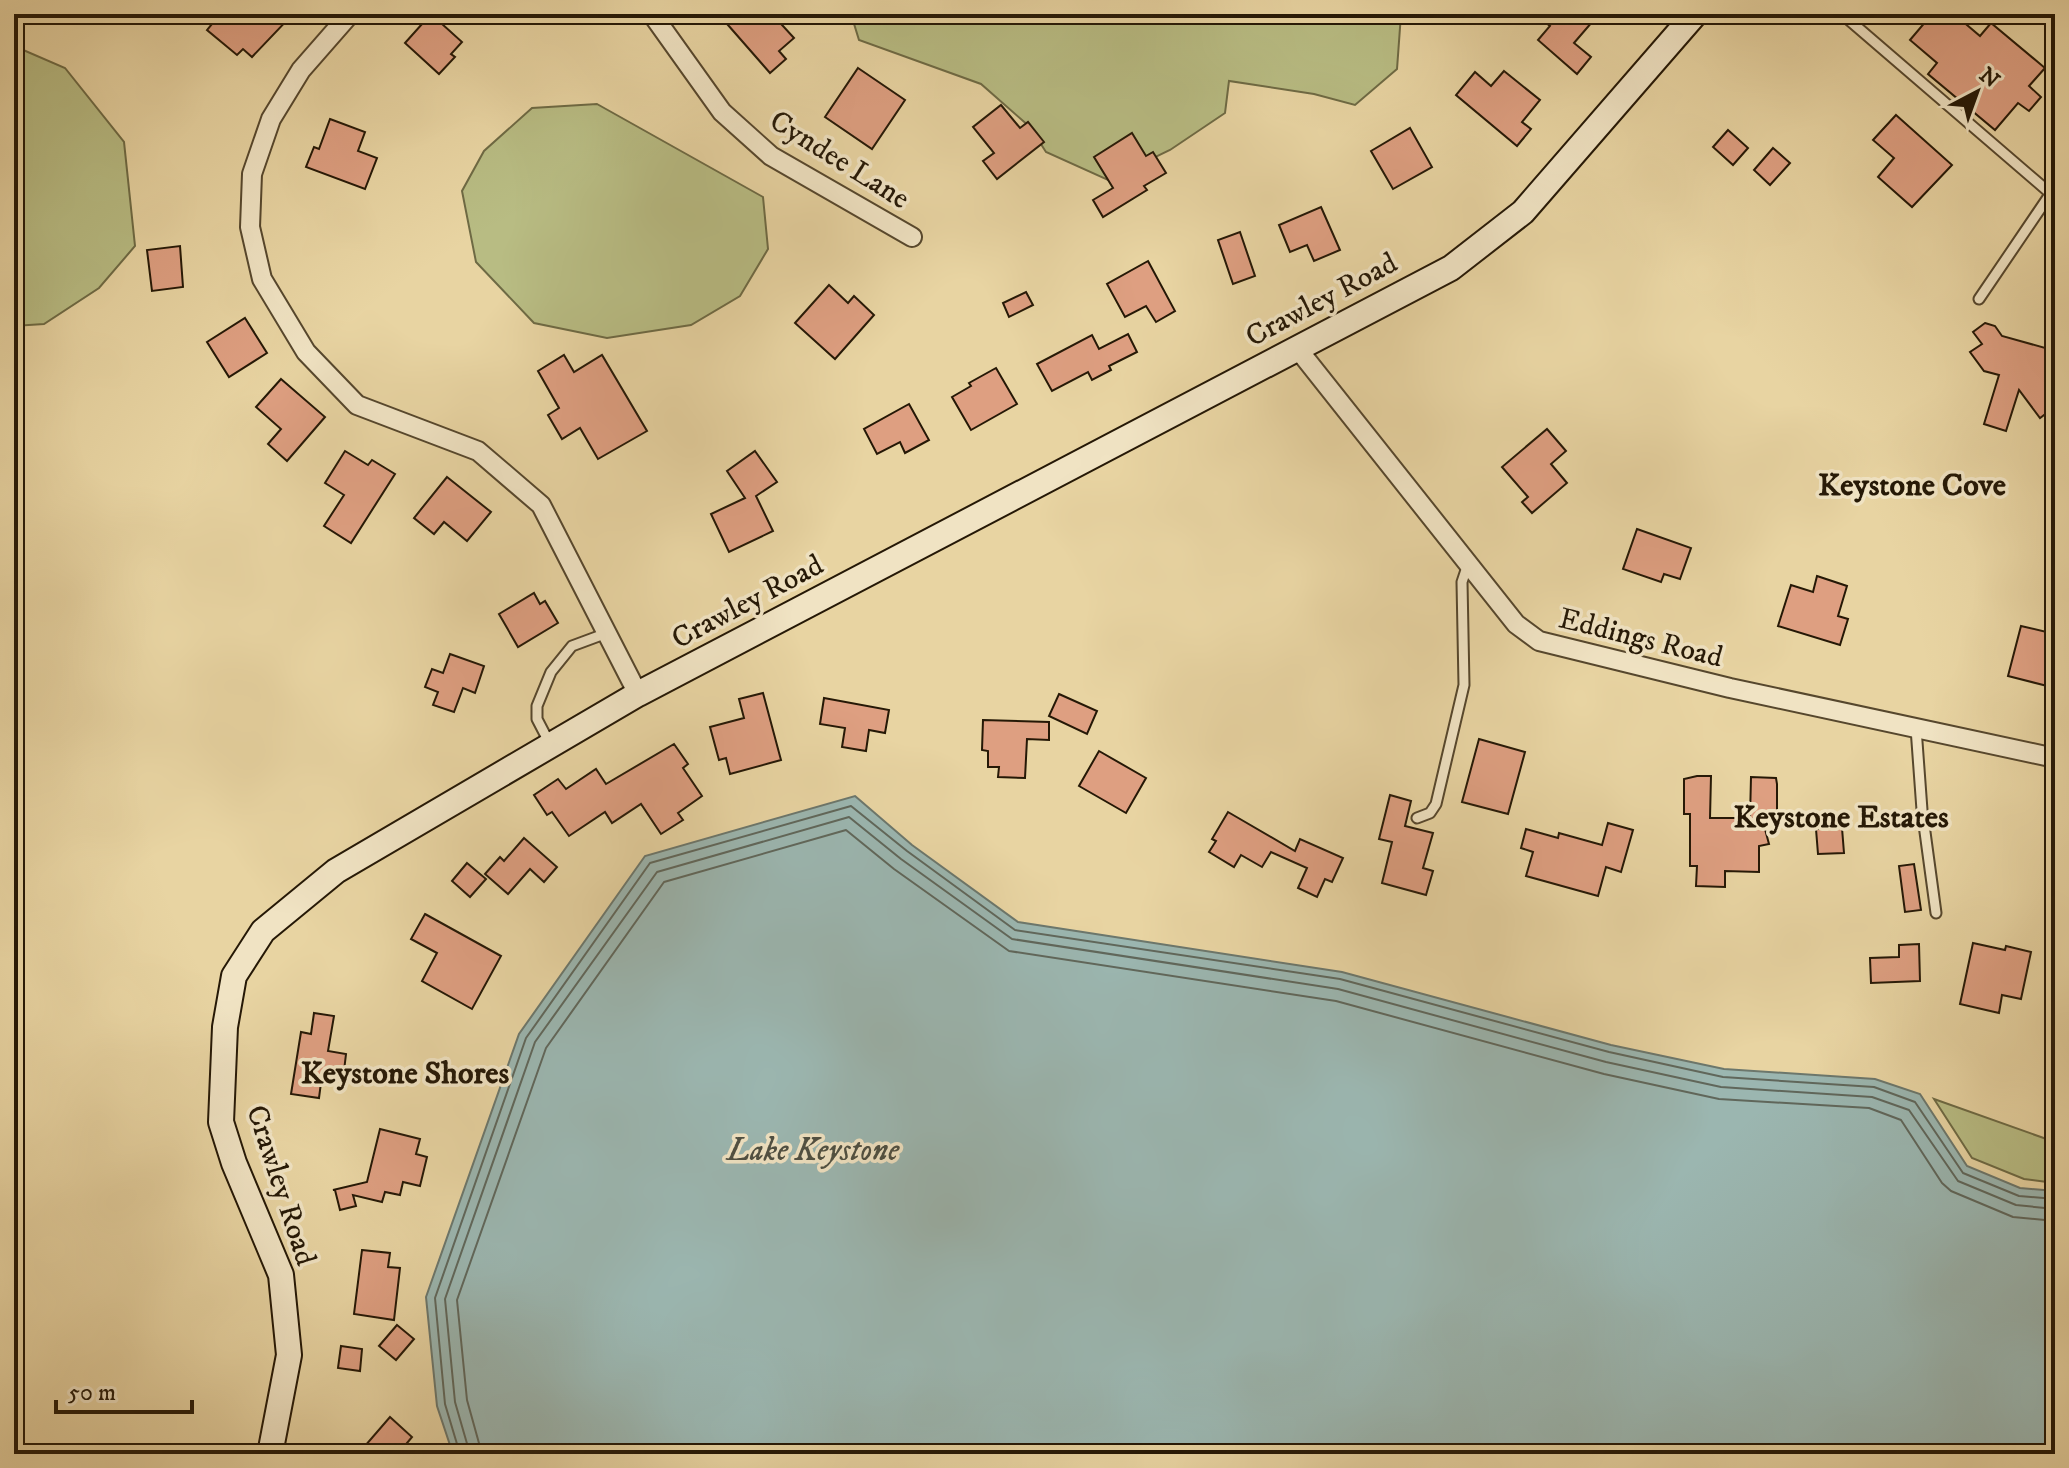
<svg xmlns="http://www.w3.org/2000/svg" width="2069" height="1468" viewBox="0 0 2069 1468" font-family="'IM FELL DW Pica',serif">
  <rect width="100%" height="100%" fill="#e8d4a2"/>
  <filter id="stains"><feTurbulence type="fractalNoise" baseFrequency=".0025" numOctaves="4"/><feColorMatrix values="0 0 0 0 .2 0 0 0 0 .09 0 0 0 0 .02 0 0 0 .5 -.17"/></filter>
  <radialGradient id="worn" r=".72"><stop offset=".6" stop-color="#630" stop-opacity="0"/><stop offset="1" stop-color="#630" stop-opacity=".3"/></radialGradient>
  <g fill="#b8bc83" stroke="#6e6a44" stroke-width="2">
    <path d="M851,14H1401L1397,69L1355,105L1314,94L1229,81L1225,113L1170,150L1108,180L1046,152L1030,127L981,84L859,40Z"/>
    <path d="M14,46L65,68L124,142L135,246L99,288L44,324L14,326Z"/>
    <path d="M597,104L763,197L768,249L740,296L691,325L607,338L534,323L476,262L462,191L484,151L532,108Z"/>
    <path d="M1934,1099L2055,1142V1183L2024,1179L1972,1158Z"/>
  </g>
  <path fill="#9bb6b0" stroke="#6c776c" stroke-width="2" d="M855,796L912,845L1018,922L1342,972L1611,1045L1724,1069L1875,1079L1920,1094L1967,1166L2020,1188L2055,1191V1454H453L437,1406L426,1297L519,1034L645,856Z"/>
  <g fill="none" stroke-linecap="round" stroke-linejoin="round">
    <g stroke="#60675b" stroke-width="2">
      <path d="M460,1454L445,1404L435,1298L526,1038L650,863L851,806L907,851L1015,930L1340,979L1609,1052L1723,1077L1874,1087L1915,1102L1963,1173L2019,1196L2055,1199"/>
      <path d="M470,1454L455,1402L445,1299L535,1042L657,872L849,817L901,859L1012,939L1338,989L1606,1062L1721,1087L1872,1097L1909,1110L1958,1181L2016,1205L2055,1209"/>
      <path d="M482,1454L467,1400L457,1300L546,1048L664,882L846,830L894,869L1009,951L1336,1001L1604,1074L1719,1099L1869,1108L1901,1120L1942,1183L1951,1191L2013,1217L2055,1221"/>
    </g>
  </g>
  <g fill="#de9f81" stroke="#251806" stroke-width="2">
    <path d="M220,14H293L252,57L243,49L237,55L207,30Z"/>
    <path d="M431,14L462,42L451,54L455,57L439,74L405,43Z"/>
    <path d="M741,14H772L794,38L779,51L786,59L770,73L728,25Z"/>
    <path d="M1552,14H1599L1574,43L1591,57L1577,74L1538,40L1550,26L1545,22Z"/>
    <path d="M1932,14H1954L1980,36L1991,23L2045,68L2029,86L2041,97L2029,111L2018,103L1995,130L1928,74L1937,63L1910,40Z"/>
    <path d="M858,68L905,100L872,149L825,117Z"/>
    <path d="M1504,71L1540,100L1522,122L1531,129L1517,146L1456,95L1475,72L1491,86Z"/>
    <path d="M1001,105L1020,128L1028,122L1044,142L997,179L983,161L994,153L973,127Z"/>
    <path d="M1896,115L1952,165L1912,207L1878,177L1894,158L1873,140Z"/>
    <path d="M330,119L365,132L358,151L377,158L365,189L306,167L314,147L319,149Z"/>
    <path d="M1410,128L1432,167L1393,189L1371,151Z"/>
    <path d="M1728,130L1748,148L1733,165L1713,147Z"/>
    <path d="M1132,133L1146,156L1153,152L1166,173L1144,186L1147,190L1103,217L1093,200L1113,188L1094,157Z"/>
    <path d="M1773,148L1790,163L1770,185L1754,170Z"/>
    <path d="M1321,207L1340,250L1314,261L1307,245L1290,252L1279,225Z"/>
    <path d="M1240,232L1255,276L1233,284L1218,240Z"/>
    <path d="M180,246L183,287L152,291L147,250Z"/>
    <path d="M1148,261L1175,311L1156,322L1146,306L1125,317L1107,284Z"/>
    <path d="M829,285L848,303L854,296L874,315L835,359L795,323Z"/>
    <path d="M1026,292L1033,305L1009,317L1003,303Z"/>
    <path d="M245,318L267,353L229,377L207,342Z"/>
    <path d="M1985,323L1995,326L2002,336L2049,349L2055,358V381L2049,394L2054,402L2052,409L2040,418L2019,390L2006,431L1984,424L1999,375L1984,371L1970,352L1982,344L1973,332Z"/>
    <path d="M1128,334L1137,352L1109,366L1111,370L1092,380L1088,372L1052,391L1037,364L1092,335L1099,349Z"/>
    <path d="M564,355L574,372L602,355L647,431L598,459L580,428L562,439L548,415L559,408L538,371Z"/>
    <path d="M996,368L1017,404L971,430L952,397L971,386L969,383Z"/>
    <path d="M281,379L325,417L287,461L268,444L281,429L256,407Z"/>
    <path d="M909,404L929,440L905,453L900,442L877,454L864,429Z"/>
    <path d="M1547,429L1566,451L1551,464L1567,483L1532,513L1522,502L1528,497L1502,467Z"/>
    <path d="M345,451L368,465L372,460L395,474L351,543L324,526L344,495L325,483Z"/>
    <path d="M755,451L777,482L756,496L773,531L729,552L711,514L745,498L727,471Z"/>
    <path d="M447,477L491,512L467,541L444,522L434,534L414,518Z"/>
    <path d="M1637,529L1691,548L1680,579L1664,574L1661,582L1623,569Z"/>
    <path d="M1817,576L1847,586L1838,616L1848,619L1840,645L1778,626L1791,585L1813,592Z"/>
    <path d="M534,593L540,604L545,601L558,623L518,647L499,614Z"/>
    <path d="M2021,626L2055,634V688L2008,676Z"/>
    <path d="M450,654L484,666L475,693L463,688L454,712L433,705L438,692L425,687L432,669L443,673Z"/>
    <path d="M763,693L781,760L730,774L726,758L719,760L710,727L744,718L739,699Z"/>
    <path d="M1059,694L1097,711L1087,734L1049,716Z"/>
    <path d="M824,698L889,710L885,733L869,730L866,751L842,747L845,728L820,724Z"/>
    <path d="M983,720L1049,722V740L1027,739L1025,778L998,777L999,767H988V751L982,750Z"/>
    <path d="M1479,739L1525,752L1508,814L1462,802Z"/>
    <path d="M674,744L688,764L683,768L702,796L678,813L683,820L661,834L641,804L612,823L605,812L569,836L552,812L547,815L534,795L558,779L566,789L596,769L606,784Z"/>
    <path d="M1099,751L1146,778L1126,813L1079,786Z"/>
    <path d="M1697,776H1711L1710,818H1750L1751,777L1776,778L1777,784V812L1753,818H1762L1769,844L1759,846V872L1725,871V887L1696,886L1697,866H1690V814H1684V779Z"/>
    <path d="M1390,795L1411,801L1405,826L1433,833L1423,868L1433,871L1426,895L1382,883L1392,842L1379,839Z"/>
    <path d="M1228,812L1295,851L1300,839L1343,858L1332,882L1325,879L1317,897L1298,888L1307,868L1271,852L1262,867L1241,855L1234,867L1209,852L1216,841L1212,839Z"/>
    <path d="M1608,823L1633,830L1621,872L1606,867L1598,896L1526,876L1533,852L1521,848L1526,829L1558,838L1559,833L1602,845Z"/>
    <path d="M1842,828L1844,853L1818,854L1816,829Z"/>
    <path d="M524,838L557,867L544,882L530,869L508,894L485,874L500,857L504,861Z"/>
    <path d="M467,863L486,879L470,897L452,881Z"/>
    <path d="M1914,864L1921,910L1905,912L1899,866Z"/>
    <path d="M425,914L501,956L472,1009L422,981L437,953L411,939Z"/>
    <path d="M1973,943L2005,950L2006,946L2031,952L2021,999L2002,995L1999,1013L1960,1004Z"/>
    <path d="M1919,944L1920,981L1871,983L1870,958L1899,957V945Z"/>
    <path d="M314,1013L334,1016L328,1051L346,1054L343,1079L322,1075L319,1098L291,1094L301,1032L311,1034Z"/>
    <path d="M380,1129L420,1139L416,1154L427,1157L420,1186L403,1182L400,1195L385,1192L382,1202L353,1195L356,1206L340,1210L335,1190H333L367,1182Z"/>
    <path d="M362,1250L390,1253L388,1267L400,1268L394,1320L354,1314Z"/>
    <path d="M397,1325L414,1339L396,1360L379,1346Z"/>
    <path d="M341,1346L362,1349L360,1371L338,1368Z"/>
    <path d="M390,1417L412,1437L398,1454H358Z"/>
  </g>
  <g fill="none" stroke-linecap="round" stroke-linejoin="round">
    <g stroke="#56472d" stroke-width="13">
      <g id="lane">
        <path d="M1842,14L2050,193"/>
        <path d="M1979,299L2055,187"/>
        <path d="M1916,728L1922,810L1936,913"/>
        <path d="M550,744L537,719V706L551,672L572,646L607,633"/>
        <path d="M1417,818L1430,813L1436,804L1464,685L1462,582L1468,564"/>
      </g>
    </g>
    <g stroke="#56472d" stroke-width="22">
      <g id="street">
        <path d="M350,14L301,70L271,119L252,174L250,227L262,279L306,352L357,405L478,451L541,505L638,694"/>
        <path d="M652,14L722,112L771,156L912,237"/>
        <path d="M1297,348L1516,624L1539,641L1730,688L2055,758"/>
      </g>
    </g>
    <g stroke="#251806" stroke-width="28">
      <path id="secondary" d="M270,1454L289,1355L281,1275L234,1163L221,1122L225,1027L234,976L263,931L336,871L638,694L1451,268L1523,212L1695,14"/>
    </g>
    <use href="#lane" stroke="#f0e3c3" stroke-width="9"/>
    <use href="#street" stroke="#f0e3c3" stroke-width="18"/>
    <use href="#secondary" stroke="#f0e3c3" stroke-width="24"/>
  </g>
  <g text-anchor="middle" stroke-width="7" stroke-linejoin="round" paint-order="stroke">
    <g font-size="30" fill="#251806" stroke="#f0e3c3">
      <text transform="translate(840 159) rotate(32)" y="10">Cyndee Lane</text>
      <text transform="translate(1321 299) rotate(-28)" y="10">Crawley Road</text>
      <text transform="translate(747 601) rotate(-28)" y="10">Crawley Road</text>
      <text transform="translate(1641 637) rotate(14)" y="10">Eddings Road</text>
      <text transform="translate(282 1185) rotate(72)" y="10">Crawley Road</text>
    </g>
    <g font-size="32" font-weight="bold" fill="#251806" stroke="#f0e3c3">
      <text x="1912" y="495">Keystone Cove</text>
      <text x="1841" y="827">Keystone Estates</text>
      <text x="405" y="1083">Keystone Shores</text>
    </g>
    <g font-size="32" font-style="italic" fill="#4e4f42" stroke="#f0e3c3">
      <text x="813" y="1160">Lake Keystone</text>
    </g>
  </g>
  <rect width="2069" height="1468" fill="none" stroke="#e8d4a2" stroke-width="48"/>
  <rect x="16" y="16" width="2037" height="1436" fill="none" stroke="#251806" stroke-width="4"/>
  <rect x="24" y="24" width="2021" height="1420" fill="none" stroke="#251806" stroke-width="2"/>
  <g transform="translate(1977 92) rotate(41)" stroke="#f0e3c3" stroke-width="6" paint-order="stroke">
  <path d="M0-6L14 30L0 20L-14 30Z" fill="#251806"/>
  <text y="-12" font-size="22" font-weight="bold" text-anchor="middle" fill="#251806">N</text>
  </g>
  <path d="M56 1400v12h136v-12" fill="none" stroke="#251806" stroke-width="4"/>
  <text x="68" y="1400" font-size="24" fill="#251806" stroke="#f0e3c3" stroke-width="6" paint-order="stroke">50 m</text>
  <rect width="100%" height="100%" filter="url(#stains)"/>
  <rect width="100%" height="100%" fill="url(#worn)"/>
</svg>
